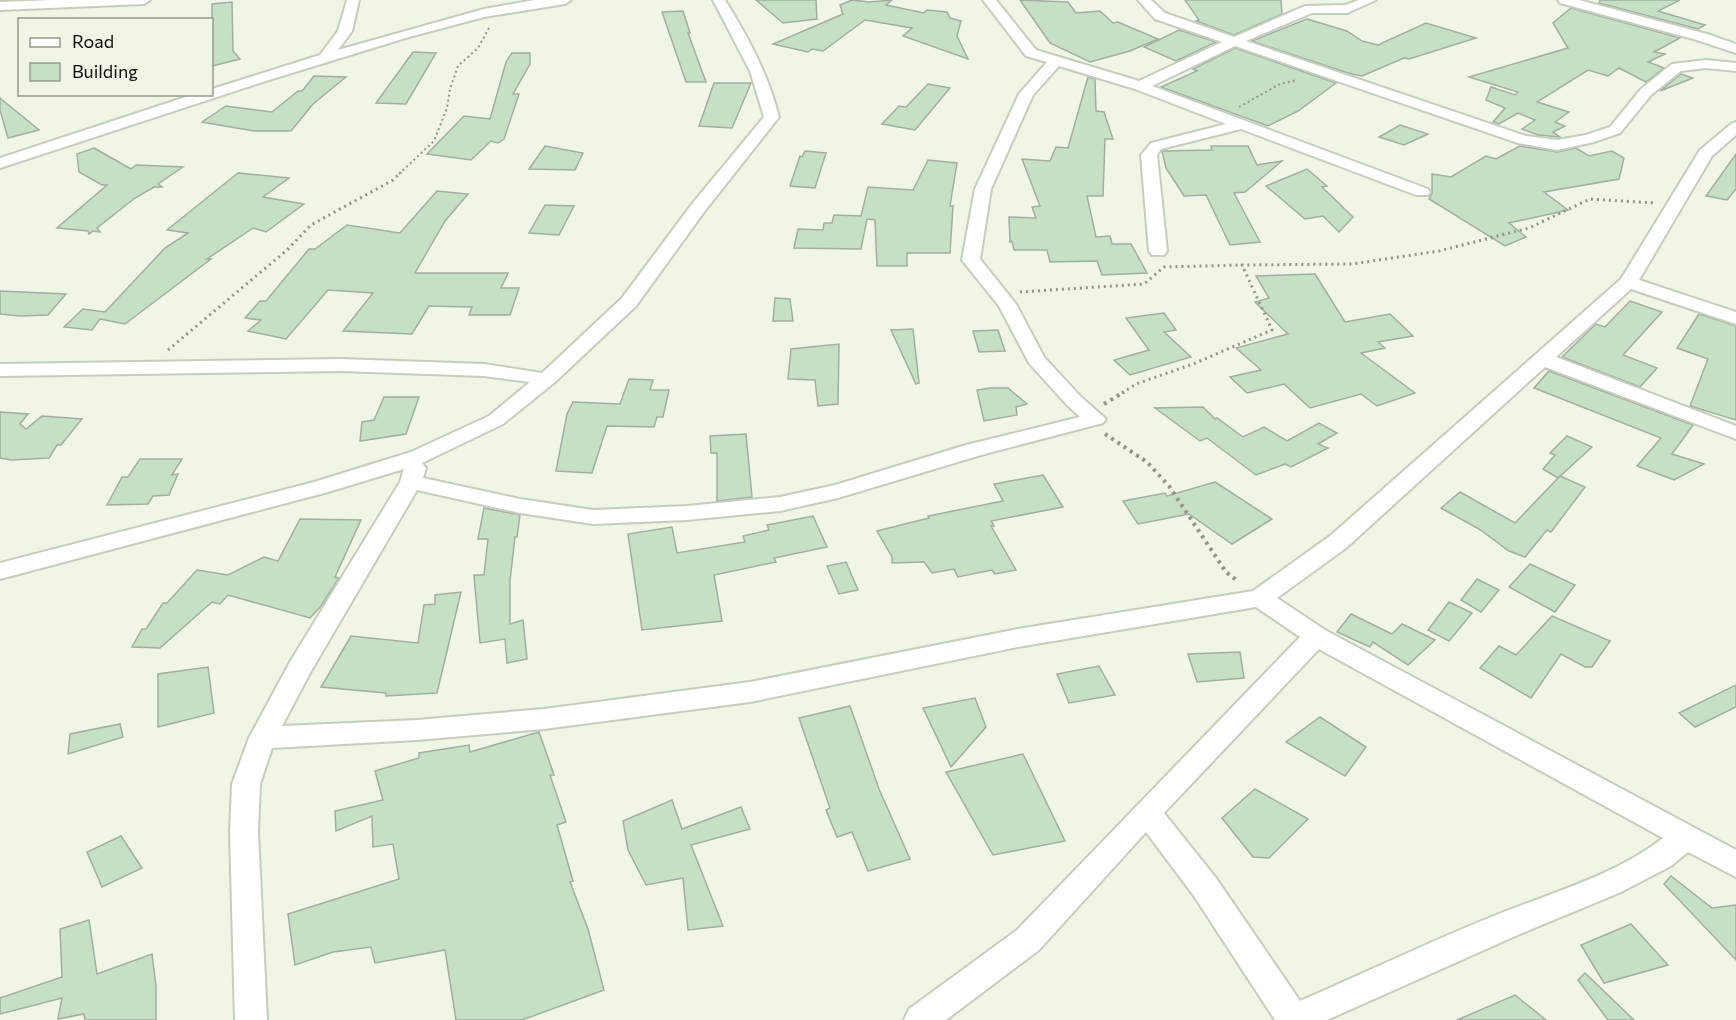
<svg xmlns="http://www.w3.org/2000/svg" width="1736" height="1020" viewBox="0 0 1736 1020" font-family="Commissioner,sans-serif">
  <rect width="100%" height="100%" fill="#eff6e6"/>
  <g fill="#c6e0c5" stroke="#a2aea2" stroke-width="1.5">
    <path d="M756,0H816L817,19L783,23Z"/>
    <path d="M852,0L869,2L892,0L886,5L924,13L927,10L947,12L950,18L961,21L957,36L968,59L903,36L912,28L865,20L823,51L812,49L808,52L773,44L843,14L840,5Z"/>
    <path d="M1020,0L1068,2L1076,13L1100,11L1113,23L1118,22L1158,39L1130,51L1090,62L1050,43Z"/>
    <path d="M1185,0H1281L1282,14L1234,35L1196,21L1199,20Z"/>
    <path d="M1600,0H1680L1658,11L1705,25L1698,29L1599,3Z"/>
    <path d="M232,2L233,51L240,59L212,66V4Z"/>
    <path d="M1571,8L1680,38L1654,52L1665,54L1648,62L1664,68L1646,82L1619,68L1608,76L1588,70L1537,102L1569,112L1555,122L1565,126L1553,132L1560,137L1538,135L1522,129L1535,120L1518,113L1499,124L1493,122L1505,108L1486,100L1491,87L1515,95L1518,92L1469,77L1568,48L1553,23Z"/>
    <path d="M683,11L690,33H688L706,82H686L662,12Z"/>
    <path d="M1307,19L1347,31L1362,41L1378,45L1426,23L1476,38L1409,59L1404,58L1362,76L1348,73L1252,41Z"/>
    <path d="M1179,30L1216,42L1176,61L1144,47Z"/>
    <path d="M1235,48L1336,83L1298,111L1268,126L1161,87L1197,71L1193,69Z"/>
    <path d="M413,52L436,53L406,104L376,103Z"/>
    <path d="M512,53H530V64L513,94H519L504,139L498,143L491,141L471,160L427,154L464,116L490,119L506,62Z"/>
    <path d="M1681,74L1693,78L1660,91Z"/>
    <path d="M314,76L346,77L313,104L291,131H254L202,122L226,106L272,112L298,91H302Z"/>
    <path d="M1088,77L1095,79L1096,111L1104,112L1113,139H1105L1103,196H1087L1096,237L1110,236L1112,244H1131L1147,273L1102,275L1097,261L1050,262L1047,250H1014L1012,241L1010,242L1009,217L1036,218L1032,207L1040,206L1022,159L1050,161L1056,147L1068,148Z"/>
    <path d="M714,83H751L732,128L699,126Z"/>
    <path d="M928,84L950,88L915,130L882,124L899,106L906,107Z"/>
    <path d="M0,98L39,130L8,138L0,110Z"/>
    <path d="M1400,125L1428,134L1404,145L1379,137Z"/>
    <path d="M545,146L583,153L575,170L529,169Z"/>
    <path d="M1211,146H1248L1257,165L1282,161L1245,192L1234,193L1260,242L1230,245L1206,195L1184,196L1166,168L1162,151L1212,150Z"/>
    <path d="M1520,146L1557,152L1576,148L1589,156L1612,151L1624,158L1619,179L1544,192L1568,210L1509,223L1526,237L1505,246L1429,199L1432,193V174L1451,177L1486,156L1496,159Z"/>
    <path d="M94,148L131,169L136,165L183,167L158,184L162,187H154L135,198L97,228L100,232L93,231L89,234L88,231L57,228L107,185H102L79,172L77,154Z"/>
    <path d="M805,151L826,153L815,188L790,186L800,156L802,157Z"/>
    <path d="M1736,154V189L1727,200L1706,196Z"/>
    <path d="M928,160L957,163L950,206H953L950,253H907V266H877L875,220L867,219L861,249L794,248L798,229L823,230L824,223H832L834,215L861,216L868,187L913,190Z"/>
    <path d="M1307,169L1327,186L1322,187L1353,217L1339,232L1323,216L1305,219L1266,186Z"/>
    <path d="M238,173L289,178L263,197L304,204L266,232L253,228L207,259H211L125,324L100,319L92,330L64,327L83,309L105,312L165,248L188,233L167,230Z"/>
    <path d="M437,191L468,194L445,221L415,273H508L501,288H519L510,315H469L472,307L429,306L412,334L343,331L373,293L328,290L286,339L248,331L261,320L245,318L260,301H266L309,249H315L347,225L400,233Z"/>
    <path d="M545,205L574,206L559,235L529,233Z"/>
    <path d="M1315,274L1345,322L1390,314L1413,336L1378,342L1385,348L1361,353L1415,393L1377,406L1361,394L1310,408L1284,384L1247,393L1230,377L1261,370L1236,348L1288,334L1255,302L1269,298L1256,276Z"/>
    <path d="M0,291L66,294L48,315L20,316L0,314Z"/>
    <path d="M775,298L790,299L793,321H773Z"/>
    <path d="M1630,301L1662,312L1623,355L1657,368L1640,387L1562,357L1596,324L1605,327Z"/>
    <path d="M1164,313L1176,330L1164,332L1191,357L1130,375L1114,360L1149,350L1126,318Z"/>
    <path d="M1699,314L1736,326V420L1690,406L1708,359L1677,348Z"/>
    <path d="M913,329L919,383L916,384L891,330Z"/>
    <path d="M998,330L1005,351L979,352L973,331Z"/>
    <path d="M839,344L838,404L818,406L815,380L788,379L791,349Z"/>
    <path d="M1549,371L1693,425L1672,454L1704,464L1674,480L1637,466L1661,438L1534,388Z"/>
    <path d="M629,379L653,380L650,390H669L663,417H657L654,427L607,426L592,473L556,471L567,414L573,402L620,404Z"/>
    <path d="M990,388H1008L1027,404L1016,407L1017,415L984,421L977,390Z"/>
    <path d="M384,397H419L406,434L360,441L362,422L374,420Z"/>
    <path d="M1203,407L1215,419L1217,418L1243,437L1264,427L1287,441L1319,423L1337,433L1318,444L1328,448L1291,467L1285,464L1256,475L1207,438L1200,441L1155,408Z"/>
    <path d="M0,412L28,414L20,424L26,429L42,416L82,419L61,445H57L49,458L11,460L0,458Z"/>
    <path d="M746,434L752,497L717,501V453H711L710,436Z"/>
    <path d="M1567,436L1592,447L1558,478L1543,469L1555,455L1550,453Z"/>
    <path d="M140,459H182L172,475L178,474L169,495L153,496L148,504L107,505L122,477H128Z"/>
    <path d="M1043,475L1063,507L991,521L994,526H991L1016,570L995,574L992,570L958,577L954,569L932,573L924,562L892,563V557L877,531L929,518L928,516L1003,501L994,484Z"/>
    <path d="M1560,476L1585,487L1551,532L1547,530L1525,557L1509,551L1479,529L1441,508L1460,492L1515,523Z"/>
    <path d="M1215,482L1272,519L1232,544L1189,514L1138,524L1123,501L1165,493L1167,496Z"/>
    <path d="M484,508L520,515L517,537H515L510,581V624L523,620L527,659L507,663L505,639L480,643L474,575H484L488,539H478Z"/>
    <path d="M813,516L827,547L774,558L776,562L714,575L722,621L642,630L628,534L672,527L677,553L745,542L743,536L769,530L767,525Z"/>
    <path d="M300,519L361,520L335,577L339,578L321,606L310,618L228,595L220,604L212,602L160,648L132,647L142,629H146L163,603H167L197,570L228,575L264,557L278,561Z"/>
    <path d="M846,562L858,590L839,594L827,566Z"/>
    <path d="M1530,564L1575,585L1555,612L1509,587Z"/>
    <path d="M1477,579L1499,590L1481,612L1461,600Z"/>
    <path d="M461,592L437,693L386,696V693L321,687L351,636L418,643L424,605L435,604V595Z"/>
    <path d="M1449,602L1472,613L1449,641L1428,630Z"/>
    <path d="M1351,614L1392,634L1402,624L1435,640L1408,665L1373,642L1370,647L1337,632Z"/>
    <path d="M1552,616L1610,641L1592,667H1585L1561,654L1531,698L1480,668L1499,646L1516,655Z"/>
    <path d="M1240,652L1244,678L1197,682L1188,654Z"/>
    <path d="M1099,666L1115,695L1069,703L1057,674Z"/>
    <path d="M208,667L214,713L158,727V674Z"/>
    <path d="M1736,685V707L1695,727L1679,713Z"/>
    <path d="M975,698L986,727L951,767L923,708Z"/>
    <path d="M850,706L879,789L910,859L868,871L852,832L837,837L826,810L830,808L799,718Z"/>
    <path d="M1320,717L1366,747L1345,776L1286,742Z"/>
    <path d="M120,724L123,737L68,754L70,734Z"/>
    <path d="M539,732L554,775H550L566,822L557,825L573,881L570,882L588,929L604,990L522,1020H456L445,950L375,963L371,947L333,952L295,965L288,914L399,879L393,844L373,847L372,816L336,831L335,811L383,800L375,771L419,758V753L469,745L470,752Z"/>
    <path d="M1023,754L1065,841L993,855L946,772Z"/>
    <path d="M1255,789L1308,819L1269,858L1253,857L1222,818Z"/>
    <path d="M672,800L682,829L741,807L750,829L691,845L723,926L688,930L683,878L646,885L628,850L623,821Z"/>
    <path d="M121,836L142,868L102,887L87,852Z"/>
    <path d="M1671,876L1712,908L1736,905V960L1664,884Z"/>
    <path d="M89,920L97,974L152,954L156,986V1020H85L84,1014L58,1019L62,998L0,1014V998L62,977L60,929Z"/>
    <path d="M1631,924L1668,965L1604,983L1581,945Z"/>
    <path d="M1585,973L1634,1020H1608L1578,980Z"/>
    <path d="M1515,995L1546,1020H1457Z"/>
  </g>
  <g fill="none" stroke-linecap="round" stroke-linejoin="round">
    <g stroke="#c6cdbd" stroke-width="4">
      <g id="street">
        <path d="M52,0H150L144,4L0,10V2Z"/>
        <path d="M347,0H359L352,31L338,50L484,9L534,0H571L565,4L484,17L409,37L269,80L0,168V158L195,94H212V89L320,55L338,31Z"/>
        <path d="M713,0H725C748,37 768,74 779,117L704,212L636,306L555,382L503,424L422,463L426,468L423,478L520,499L593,510L687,506L780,497L835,485L966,445L1080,417L1067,405L1029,363L999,306L962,260L975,189L1019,94L1047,62L1026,56L983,0H996L1036,50L1139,81L1222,42L1155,19L1138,0H1151L1165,13L1234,37L1305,6L1345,5L1359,0H1376L1347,13H1312L1246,41L1526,136L1557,140L1586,135L1610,127L1641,89L1672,64L1706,60L1736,63V71L1706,68L1681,71L1651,95L1620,133L1594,142L1557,150L1518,143L1235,46L1152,86L1428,189L1430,192L1428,195H1416L1241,129L1161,149L1157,155L1167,251L1164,255H1152L1149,251L1141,155L1151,143L1226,124L1135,89L1059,66L1033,95L991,189L980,259L1016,304L1044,357L1081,397L1106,419L1103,423L981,455L838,498L780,511L687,520L593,524L520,513L417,490L310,673L282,726L417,720L544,709L750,682L1018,629L1253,591L1330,536L1621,279L1700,150L1731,124L1736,122V135L1712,156L1639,280L1736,312V324L1631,289L1556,357L1736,426V439L1545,367L1346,548L1277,598L1325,630L1736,850V877L1688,852L1671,866L1619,893L1520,934L1327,1020H1275L1194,896L1146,832L1039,950L946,1020H904L909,1009L1017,930L1300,637L1256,607L1018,647L750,702L544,729L417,740L272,748L260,784L258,832L267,1020H235L230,832L232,784L249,738L290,662L400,482L404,469L328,492L0,579V563L314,482L411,452L489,416L530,382L484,376L341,371L0,376V364L341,359L484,364L542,373L622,298L692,204L764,117L750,71ZM1319,649L1663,838C1617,874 1555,892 1501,913C1433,940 1367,972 1300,1001L1216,878L1164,813Z"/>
        <path d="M1558,0H1579L1707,34L1736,44V53L1697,40L1560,3Z"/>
      </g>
    </g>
    <g stroke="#91968b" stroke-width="2" stroke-dasharray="2 3" stroke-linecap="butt">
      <path d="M1239,107L1280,84L1297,80"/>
      <path d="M399,174L434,141L447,108L450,89L458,66L478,48L489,28"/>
    </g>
    <g stroke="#91968b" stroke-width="3" stroke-dasharray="2 4" stroke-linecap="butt">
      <path d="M1020,292L1144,284L1164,267L1242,265"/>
      <path d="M168,350L287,250L311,225L393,180L401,172"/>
      <path d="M1122,393L1136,384L1193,364L1272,330L1242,265L1352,264L1439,251L1529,228L1590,199L1655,203"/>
    </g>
    <g stroke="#91968b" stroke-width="4" stroke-dasharray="3 4.5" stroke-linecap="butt">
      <path d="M1104,404L1124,392"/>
      <path d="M1105,434L1147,462L1169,486L1226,572L1239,582"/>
    </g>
    <use href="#street" fill="#fff" fill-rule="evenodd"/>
  </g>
  <rect x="18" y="18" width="195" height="78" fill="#eff6e6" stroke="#959a8e" stroke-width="1.5"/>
  <rect x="30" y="38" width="30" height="9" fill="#ffffff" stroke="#959a8e" stroke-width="1.5"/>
  <text x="72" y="48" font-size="18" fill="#0d0f0a">Road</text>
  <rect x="30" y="63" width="30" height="18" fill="#c6e0c5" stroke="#959a8e" stroke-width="1.5"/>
  <text x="72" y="78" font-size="18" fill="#0d0f0a">Building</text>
</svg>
